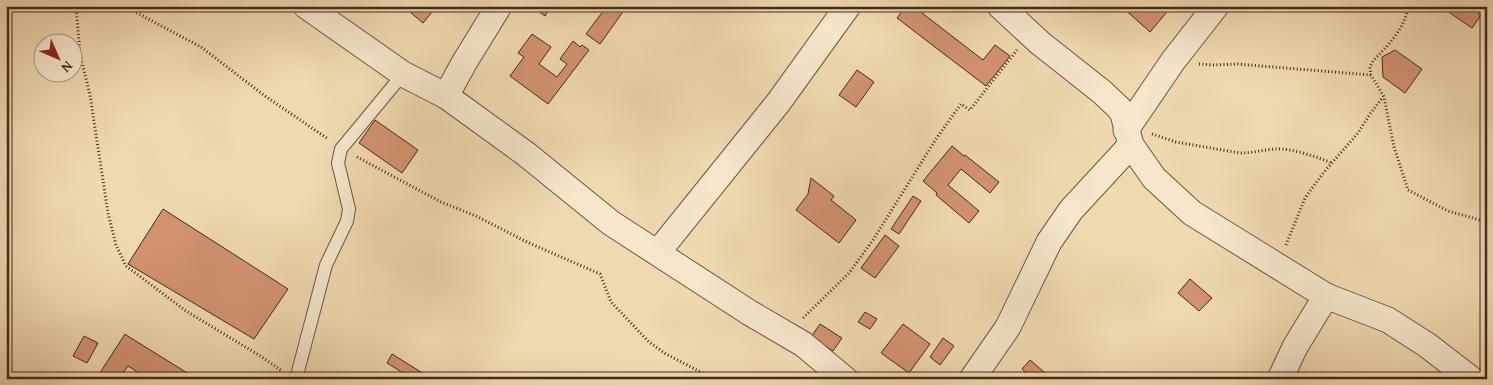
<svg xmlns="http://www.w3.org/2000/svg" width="1493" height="385" viewBox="0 0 1493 385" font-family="'Gentium Book Plus',serif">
  <rect width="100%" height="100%" fill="#f0d9b1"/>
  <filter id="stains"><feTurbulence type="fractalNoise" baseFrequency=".004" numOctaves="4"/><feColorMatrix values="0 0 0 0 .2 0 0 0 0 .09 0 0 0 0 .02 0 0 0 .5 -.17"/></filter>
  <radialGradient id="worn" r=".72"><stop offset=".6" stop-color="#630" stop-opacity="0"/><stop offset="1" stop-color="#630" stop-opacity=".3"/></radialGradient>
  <g fill="#d49370" stroke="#422c1d">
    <path d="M403,6H437L423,23Z"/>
    <path d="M531,6H551L545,16Z"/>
    <path d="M607,6H621L625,9L600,44L586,34Z"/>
    <path d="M906,6H913L983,60L995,45L1010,56L986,86L897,18Z"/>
    <path d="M1121,6H1172L1150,32Z"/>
    <path d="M1440,6H1469L1481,15L1472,28Z"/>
    <path d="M532,34L551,47L539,64L557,77L567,64L560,59L573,41L580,47L582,45L589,50L548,104L510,76L524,57L518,53Z"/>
    <path d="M1395,50L1422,69L1405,93L1383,77L1382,57Z"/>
    <path d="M857,70L874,82L856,107L839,95Z"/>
    <path d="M375,120L418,150L402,173L359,143Z"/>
    <path d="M952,146L964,156L965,155L999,182L990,193L961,169L948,185L979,211L969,223L936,195L937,193L923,181Z"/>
    <path d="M811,178L834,196L831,200L856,220L839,243L796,210L808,194Z"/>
    <path d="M913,196L921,201L899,234L891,229Z"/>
    <path d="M163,209L288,289L254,339L128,264Z"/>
    <path d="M885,235L899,246L875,278L861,268Z"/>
    <path d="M1190,279L1212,298L1199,311L1178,293Z"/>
    <path d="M865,312L877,319L870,329L858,322Z"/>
    <path d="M820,324L842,338L833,351L811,337Z"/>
    <path d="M903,324L930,344L909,373L881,353Z"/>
    <path d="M125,334L126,335L197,379H149L128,366L119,379H96Z"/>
    <path d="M84,336L98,343L87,363L73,356Z"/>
    <path d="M943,338L954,346L940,365L930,357Z"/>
    <path d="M392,354L432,379H413L387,363Z"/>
    <path d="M1030,360L1052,379H1033L1022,369Z"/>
  </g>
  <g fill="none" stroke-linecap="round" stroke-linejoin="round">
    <g stroke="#6e5742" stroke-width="14">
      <path id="lane" d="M296,379L326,265L347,221L349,209L338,163L341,149L403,74"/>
    </g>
    <g stroke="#6e5742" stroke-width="27">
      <g id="street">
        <path d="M306,6L403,74L446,96L526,154L611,223L750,313L803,344L845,379"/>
        <path d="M1000,6L1040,43L1102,92L1119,108L1123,114L1131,145L1154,178L1192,213L1326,296L1388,320L1427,345L1471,379"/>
        <path d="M446,96L464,63L499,6"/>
        <path d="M1126,130L1173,61L1216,6"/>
        <path d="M658,252L778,103L848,6"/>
        <path d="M972,379L1008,327L1049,242L1071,210L1131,145"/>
        <path d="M1280,379L1295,347L1326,296"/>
      </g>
    </g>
    <g stroke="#422c1d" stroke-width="3" stroke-dasharray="1 2.5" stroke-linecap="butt">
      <path d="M76,6L80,54L90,95L108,213L116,245L126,266L186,311L262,357L282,371"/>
      <path d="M124,6L201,47L265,96L328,139"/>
      <path d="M1408,6C1405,29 1388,45 1373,61L1370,67L1371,75L1384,97L1394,147L1408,190L1448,211L1487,222"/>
      <path d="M1199,64L1214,65L1237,64L1371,75"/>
      <path d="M1152,134L1176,142L1240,153C1252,153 1263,150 1275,149C1292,148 1317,157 1332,163"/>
      <path d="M357,157L441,202L476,216L527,242L600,274L611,302L649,342L666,354L714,379"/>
      <path d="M1286,245L1305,198L1324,172L1358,133L1370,114L1383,97"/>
      <path d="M803,318L849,273L873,240L936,139L961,104L970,110L1017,50"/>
    </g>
    <use href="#lane" stroke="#f5e6cc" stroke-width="12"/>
    <use href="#street" stroke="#f5e6cc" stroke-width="25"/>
  </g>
  <rect width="1493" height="385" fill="none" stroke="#f0d9b1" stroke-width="25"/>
  <rect x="8" y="8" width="1478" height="370" fill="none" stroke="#422c1d" stroke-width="2.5"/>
  <rect x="12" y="12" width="1468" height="360" fill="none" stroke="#422c1d"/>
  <g transform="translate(58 58) rotate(135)"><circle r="24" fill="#f5e6cc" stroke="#ad9c86"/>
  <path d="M0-4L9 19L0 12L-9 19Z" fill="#8f2418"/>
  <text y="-8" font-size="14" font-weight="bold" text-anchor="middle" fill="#422c1d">N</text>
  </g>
  <rect width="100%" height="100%" filter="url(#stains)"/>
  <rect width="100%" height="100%" fill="url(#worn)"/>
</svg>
